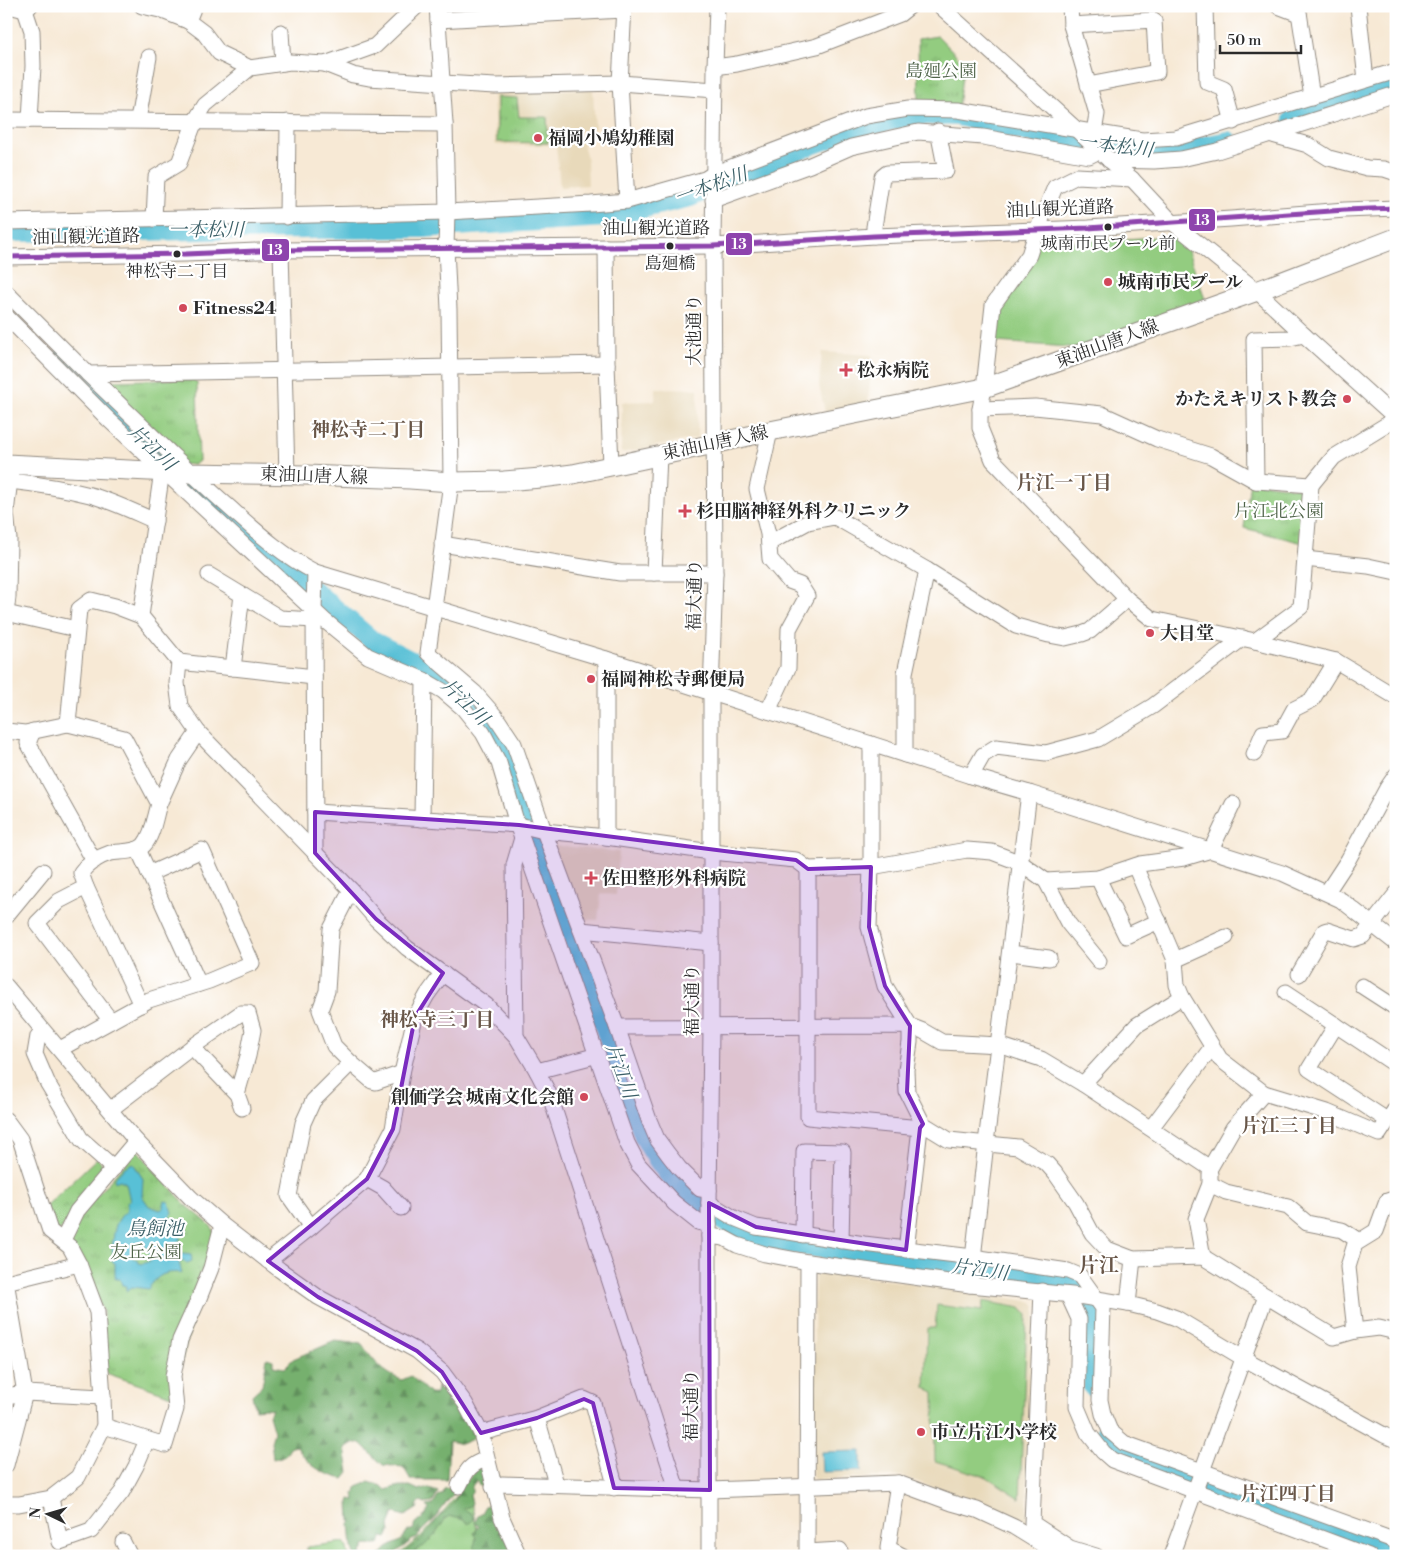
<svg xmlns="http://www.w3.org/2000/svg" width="1402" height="1562" font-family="'Libre Bodoni','Noto Serif JP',serif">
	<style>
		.built { fill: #e8d9ba }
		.grass { fill: #93cc80; stroke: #5f7c56 }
		.forest { fill: url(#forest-firs); stroke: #506e4c }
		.park { fill: url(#park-tufts); stroke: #5f7c56 }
		.water { fill: #59c0d6; stroke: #427680; fill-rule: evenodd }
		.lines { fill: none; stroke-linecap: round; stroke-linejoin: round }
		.river { stroke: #59c0d6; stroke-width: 20 }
		.minor-casing { stroke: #918a80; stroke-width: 17 }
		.major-casing { stroke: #918a80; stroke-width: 21 }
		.minor { stroke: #fff; stroke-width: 15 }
		.major { stroke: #fff; stroke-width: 19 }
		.bus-1-casing { stroke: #fff; stroke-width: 9 }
		.bus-1 { stroke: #8e44ad; stroke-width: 5 }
		.marked { fill: #7b2cbf; fill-opacity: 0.2; stroke: #7b2cbf; stroke-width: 4; stroke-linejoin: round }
		.poi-dot { fill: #d1495b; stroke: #fff; stroke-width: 2 }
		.bus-dot { fill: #2b2b2b; stroke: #fff; stroke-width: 2 }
		.labels { text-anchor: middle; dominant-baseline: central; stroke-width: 4.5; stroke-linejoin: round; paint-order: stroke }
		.bus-label { font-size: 17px; fill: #2b2b2b; stroke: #fff }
		.park-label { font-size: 18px; fill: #4f6349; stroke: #fff }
		.poi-label { font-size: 18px; font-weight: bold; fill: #2b2b2b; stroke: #fff; text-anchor: start }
		.street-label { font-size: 18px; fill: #2b2b2b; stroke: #fff }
		.water-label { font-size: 19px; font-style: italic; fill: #3b5f67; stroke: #fff }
		.neighbourhood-label { font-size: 19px; font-weight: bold; fill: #685648; stroke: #fff }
		.quarter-label { font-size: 20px; font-weight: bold; fill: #685648; stroke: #fff }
		.line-badge { stroke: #fff; stroke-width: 2 }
		.badge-label { font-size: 14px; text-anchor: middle; font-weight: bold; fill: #fff }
	</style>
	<defs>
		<pattern id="forest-firs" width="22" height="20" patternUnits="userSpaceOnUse" patternTransform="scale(1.25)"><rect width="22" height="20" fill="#76b06e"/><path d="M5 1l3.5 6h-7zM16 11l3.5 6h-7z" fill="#618f5b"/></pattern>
		<pattern id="park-tufts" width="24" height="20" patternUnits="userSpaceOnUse" patternTransform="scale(1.25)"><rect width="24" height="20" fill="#93cc80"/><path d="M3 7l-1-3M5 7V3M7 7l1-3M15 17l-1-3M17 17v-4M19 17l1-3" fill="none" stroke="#7faf6f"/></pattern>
	</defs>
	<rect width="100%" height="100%" fill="#fff"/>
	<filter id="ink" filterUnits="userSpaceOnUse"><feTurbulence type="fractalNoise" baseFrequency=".02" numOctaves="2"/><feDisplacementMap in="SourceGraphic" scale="10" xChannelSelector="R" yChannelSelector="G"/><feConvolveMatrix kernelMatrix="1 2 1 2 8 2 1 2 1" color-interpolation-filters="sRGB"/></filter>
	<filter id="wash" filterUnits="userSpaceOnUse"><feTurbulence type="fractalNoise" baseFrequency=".0096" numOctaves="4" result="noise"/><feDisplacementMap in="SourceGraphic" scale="20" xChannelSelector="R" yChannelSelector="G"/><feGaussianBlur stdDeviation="1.12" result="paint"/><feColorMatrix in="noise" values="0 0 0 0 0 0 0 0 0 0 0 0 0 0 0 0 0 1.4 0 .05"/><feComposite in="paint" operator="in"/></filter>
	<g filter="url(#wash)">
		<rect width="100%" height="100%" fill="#f7e9d5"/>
		<g class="built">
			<path d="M593 89 595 129 579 131 587 158 588 185 560 187 556 145 519 146 495 145 493 92Z"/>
			<path d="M822 352 872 355 868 405 825 412 819 385Z"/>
			<path d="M656 388 698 389 697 438 621 453 622 402 655 401Z"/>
			<path d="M553 845 619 852 616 895 601 894 598 920 577 919Z"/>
			<path d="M820 1272 935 1286 1033 1302 1036 1306 1030 1381 1027 1520 1025 1523 1000 1510 901 1476 816 1480 812 1477 815 1277Z"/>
		</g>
		<g class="grass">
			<path d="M1175 236 1186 245 1206 302 1082 348 996 342 997 310 1038 244Z"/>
			<path d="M983 1301 1021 1308 1027 1315 1020 1498 987 1477 935 1461 934 1392 925 1388 927 1328H935L937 1305 982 1311Z"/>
			<path d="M459 1493C476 1499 472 1518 478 1531 483 1539 488 1548 493 1556H397L424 1534Z"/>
			<path d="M344 1542 346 1545 349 1556H307V1547Z"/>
		</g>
		<g class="forest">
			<path d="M335 1341 362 1344C373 1361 383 1373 402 1380L411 1376 430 1394 436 1393 437 1387 448 1391 463 1410 475 1438 461 1444 449 1441 447 1480H410L408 1475 403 1467 383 1465 360 1443H353L345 1448 349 1472 343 1479C321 1473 308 1466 297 1446L291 1447 285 1456 273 1459 271 1442 274 1432 269 1415 272 1409 265 1408 255 1409 252 1395 262 1386 267 1358 273 1360V1366L284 1368 293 1359Z"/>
			<path d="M481 1465 516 1556H498L493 1551 496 1556 479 1555 476 1554 474 1548 476 1538 474 1533 479 1526 475 1523 478 1515 483 1512 484 1507 489 1504 484 1488 479 1486 477 1481C471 1485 472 1487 472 1493L470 1495 472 1503 469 1507 463 1508 467 1512 471 1513 474 1519 469 1524 464 1520 449 1516 447 1518H444V1521L435 1535 424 1546C413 1551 413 1556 400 1556 410 1547 423 1539 432 1528 434 1524 435 1520 438 1518 446 1511 459 1501 458 1490Z"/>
			<path d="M369 1482 382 1486 386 1490 395 1487 410 1486 419 1490 426 1488 438 1492 433 1502 425 1504 421 1502 417 1504 418 1508 405 1516 394 1513 389 1525 390 1532 387 1538 382 1537 381 1542 378 1545 368 1544 364 1546V1550L361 1551 362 1556H354V1550L352 1548 350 1524 352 1522 350 1521 349 1502 350 1499 355 1500 354 1493 356 1491 355 1489 357 1487Z"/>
			<path d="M449 1488 454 1490 455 1493C452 1497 447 1501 445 1505 441 1510 437 1516 433 1521 431 1523 428 1524 427 1526 424 1528 418 1535 417 1538L412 1540 392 1556H379L387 1548 402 1540 408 1531 414 1529V1525L426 1515 429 1509 427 1506 433 1505 438 1496 443 1494 444 1489Z"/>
		</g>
		<g class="park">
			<path d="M938 36 964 63 958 106 919 105 918 39Z"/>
			<path d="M497 97 517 98 519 117H547L548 143 497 142Z"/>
			<path d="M193 379 197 383 199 461 194 465 183 464 105 381Z"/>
			<path d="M1250 481 1308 490 1303 543 1244 528Z"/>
			<path d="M137 1150 185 1204 209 1224 213 1229 215 1237 172 1396 106 1373 103 1311 67 1239 79 1216Z"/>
			<path d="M97 1158 107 1170 58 1234 46 1206Z"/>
		</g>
		<g class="water">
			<path d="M133 1163 143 1179 142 1196 149 1206 160 1210 164 1208V1204L165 1201 169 1202 172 1213 170 1216 176 1225H184L187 1227 186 1231 181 1232 180 1240 177 1242 176 1247 172 1248 171 1252 173 1257 178 1258 182 1254 191 1255 192 1261 187 1263 183 1261 179 1262 182 1273C164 1271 158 1275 148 1289L132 1287 126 1291V1286L122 1285 120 1279H115V1263L112 1262 113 1257 111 1255 113 1254 112 1250C114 1235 113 1221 127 1211V1202L130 1201 126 1183 120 1180 115 1182 114 1179 125 1167ZM141 1242C147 1247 151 1253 150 1261L142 1264 139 1263 138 1260 133 1259V1257L135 1255 132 1253 131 1250 136 1244Z"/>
			<path d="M861 1451V1471L822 1472 821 1452Z"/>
		</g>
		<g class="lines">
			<g class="river">
				<path d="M1293 119 1396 85"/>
				<path d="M6 235 9 232 422 228 607 217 690 197 803 148 853 130 915 115 958 116 1057 139 1126 150 1173 152 1228 141"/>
				<path d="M63 358 135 435 194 488 374 642 431 671 457 689 495 733 507 756 644 1137C672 1190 710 1222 767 1240L902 1261 1075 1283 1091 1314 1094 1366 1093 1387"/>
				<path d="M1106 1433 1108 1438 1127 1453 1204 1487 1317 1522 1396 1551"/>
			</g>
		</g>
	</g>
	<g filter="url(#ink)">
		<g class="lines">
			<g class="minor-casing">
				<g id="minor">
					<path d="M9 6 25 10 30 6"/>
					<path d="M142 6 160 10 188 21"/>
					<path d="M194 6 188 21 204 33 219 53 250 68"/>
					<path d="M437 6 445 124 447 212 446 248 449 309 451 482 428 653 475 693 496 717 514 744 544 831 617 1027 649 1120 657 1139 668 1154 679 1168 700 1189 709 1190"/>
					<path d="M624 6 620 83 627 201"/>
					<path d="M940 6 1076 129 1099 151 1132 179 1173 223 1257 291 1304 335 1396 418"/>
					<path d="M1205 6 1207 82 1224 89 1233 122"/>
					<path d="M1278 6 1299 14"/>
					<path d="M1298 6 1312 97"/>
					<path d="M1358 6 1366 80"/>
					<path d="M25 10 32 31 33 66 30 120"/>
					<path d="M438 20 623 10"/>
					<path d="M1071 25 1154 20 1157 72 1088 85"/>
					<path d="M281 32 283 63"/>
					<path d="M325 64 353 75 369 78 443 83 495 86 620 83 715 90"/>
					<path d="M715 67 737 64 817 46 900 14 910 6"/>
					<path d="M6 120 445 124"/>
					<path d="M138 120 149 57"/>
					<path d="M1092 132 1142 140 1176 138 1396 71"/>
					<path d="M1269 134 1308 145 1329 158 1367 168 1384 169 1396 173"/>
					<path d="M1109 160 1154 161 1181 159 1217 151 1396 94"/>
					<path d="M1132 179 1077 176 1055 187 1037 230 1029 255 993 305 984 388 980 409V428L993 460 1127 599 1152 619 1255 641 1336 661 1396 697"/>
					<path d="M713 200 810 165 851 147 918 132 983 137 1089 156 1099 151"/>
					<path d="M287 217 288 122"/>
					<path d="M154 219 156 177 179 163 195 121 205 105 250 68 290 62 325 64 375 46 417 6"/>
					<path d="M6 222 447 212 591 204 627 201 705 179 713 174 866 116 908 109 958 110 1092 132 1095 126 1097 114 1071 25 1070 6"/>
					<path d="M874 236V227L882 177 887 173 946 171 938 131"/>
					<path d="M606 247 607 364 611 466"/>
					<path d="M281 250 287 475"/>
					<path d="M6 257 186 254 281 250 713 246 874 236 1088 228 1231 219 1345 210 1396 208"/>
					<path d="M6 292 88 374 607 364"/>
					<path d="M6 316 108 419 324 620 368 656 424 680 443 691 463 708 483 733 499 763 517 824 627 1143 638 1164 674 1203 698 1222 709 1225"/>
					<path d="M88 374C135 419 181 465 230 508 256 531 283 556 315 572L606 659 971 776 1029 793 986 1143 970 1285"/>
					<path d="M980 409 1035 407 1102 414 1157 439 1211 456 1256 481 1311 485 1334 457 1396 419"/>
					<path d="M162 471 141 616 179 662 177 683 180 706 198 732 351 890 331 929 327 991 320 1010 334 1046 351 1063 313 1101 303 1123 289 1196 311 1227"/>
					<path d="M10 481C37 484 63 488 90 495 112 501 134 512 155 521"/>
					<path d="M1256 481 1254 339 1290 338 1304 335"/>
					<path d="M769 543 808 522 835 517 927 570 1016 626 1049 635 1065 638 1082 634 1090 631 1127 599"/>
					<path d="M442 544 620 573H715"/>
					<path d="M1305 559 1368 566 1396 572"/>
					<path d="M654 573 659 455"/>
					<path d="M209 575 280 618 314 620"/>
					<path d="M6 613 76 629"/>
					<path d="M6 614 8 597 9 539 6 513 11 471"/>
					<path d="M1255 641 1301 607 1311 485"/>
					<path d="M606 659V837"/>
					<path d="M179 662 314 677"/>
					<path d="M233 668 242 595"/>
					<path d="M768 711 788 668 789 629 807 596 800 585 789 581 770 559 768 534 757 489 770 431"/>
					<path d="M68 724 79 609 91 600 115 606 141 616"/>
					<path d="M6 731 25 733 68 724 124 738 159 804C155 817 153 835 144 845 137 853 119 851 110 853 98 857 88 863 81 873L86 887 59 901 37 923 111 1021"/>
					<path d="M33 731 28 743 94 861"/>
					<path d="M871 744V867L869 927 885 986 910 1026V1042L906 1070 907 1092 923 1124 949 1140 1018 1147 1047 1164 1055 1173 1076 1203 1092 1233 1107 1249 1133 1259 1203 1257 1266 1296 1171 1556"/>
					<path d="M1254 754 1263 733 1282 731 1294 709 1312 700 1336 661"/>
					<path d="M905 755V673L927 570"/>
					<path d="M971 776 983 755 996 747 1046 753 1098 739 1153 706 1243 638"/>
					<path d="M1029 793 1282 873 1341 900 1396 943"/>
					<path d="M159 804 179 760 198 732"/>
					<path d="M315 812 519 825 544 831 606 837 711 852 796 860 808 869 871 867 967 850 992 852 1021 863 1046 881 1098 878 1140 864 1184 858 1211 850 1233 804"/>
					<path d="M422 819 424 680"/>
					<path d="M522 838 514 865 516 1036 537 1071 598 1055"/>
					<path d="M138 849 199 984"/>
					<path d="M315 853 314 611 315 572"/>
					<path d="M1135 866 1175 960 1177 985 1182 997 1220 1059 1264 1093 1327 1112 1379 1134 1396 1108"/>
					<path d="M808 869V1117L920 1128 923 1124"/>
					<path d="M1098 878 1126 936 1159 921"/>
					<path d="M1046 881 1068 923 1099 961"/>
					<path d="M86 887 141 1005"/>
					<path d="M351 890 376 919 407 948 486 1005 516 1036"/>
					<path d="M1327 892 1348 860 1387 788 1396 775"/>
					<path d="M6 916 43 871"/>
					<path d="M581 930 711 943"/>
					<path d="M1010 953 1049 958"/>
					<path d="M1175 960 1226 937"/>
					<path d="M1299 974 1324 931 1327 930 1354 939 1363 936 1396 894"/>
					<path d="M6 986 136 1141 191 1198 222 1225 280 1270 318 1297 417 1351 442 1372 465 1403 481 1433 502 1518 519 1556"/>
					<path d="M1362 986 1396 1008"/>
					<path d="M1286 992 1396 1065"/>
					<path d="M1336 1025 1309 1069 1387 1120"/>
					<path d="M617 1027 910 1026 923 1031 942 1042 999 1045 1041 1059 1083 1084 1137 1025 1182 997"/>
					<path d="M43 1031 38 1036 35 1054 48 1084 81 1139 114 1168"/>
					<path d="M192 1047 237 1094 242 1108"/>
					<path d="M60 1049 149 1000 209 981 252 963 202 850 149 874"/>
					<path d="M351 1063 372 1081 376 1082 402 1073"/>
					<path d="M537 1071 550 1096 675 1483V1490"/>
					<path d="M1083 1084 1210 1168 1233 1128 1264 1093"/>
					<path d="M111 1109 192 1047 241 1013H248L253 1030 248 1056 237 1094"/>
					<path d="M6 1120 20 1139 50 1231 70 1247 79 1264 6 1282"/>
					<path d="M1151 1128 1212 1047"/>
					<path d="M367 1179 383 1188 401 1208"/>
					<path d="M1210 1184 1226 1192 1288 1207 1307 1223 1342 1230 1359 1241"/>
					<path d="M709 1203 734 1218 756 1227 864 1244 973 1257 1068 1271 1080 1276 1103 1308 1100 1400 1103 1414 1110 1431 1124 1443 1396 1541"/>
					<path d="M803 1235 804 1151 843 1152 841 1241"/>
					<path d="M709 1236 724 1238 737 1245 765 1254 808 1262 970 1285 1072 1295 1128 1304 1157 1311 1176 1318 1243 1358 1384 1435 1396 1440"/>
					<path d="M63 1240 77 1211 136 1141"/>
					<path d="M906 1250 920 1128"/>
					<path d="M1203 1257 1196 1219 1210 1184V1174"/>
					<path d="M268 1261 311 1227 367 1179 393 1129 402 1073 415 1017 427 995 443 973"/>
					<path d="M808 1262 807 1552 840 1550"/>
					<path d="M6 1281 25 1393 6 1465"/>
					<path d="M1042 1291 1032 1523 1070 1548 1096 1556"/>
					<path d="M1068 1295 1079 1319 1077 1407 1088 1433 1103 1452 1112 1460 1369 1556"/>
					<path d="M1266 1296 1334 1337 1355 1331 1379 1328 1396 1332"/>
					<path d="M1128 1304 1133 1259"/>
					<path d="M1355 1331 1348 1267 1355 1244 1376 1231 1387 1201 1396 1198"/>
					<path d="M6 1396 25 1393 103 1397"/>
					<path d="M537 1418 555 1480 554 1486"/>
					<path d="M104 1426 165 1445 176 1409 173 1376 180 1340 199 1298 211 1268 222 1225"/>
					<path d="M481 1433 537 1418 584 1399 593 1403 614 1481V1488"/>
					<path d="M898 1483 888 1548 903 1556"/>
					<path d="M459 1486C467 1470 469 1465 486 1459"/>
					<path d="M493 1487 502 1484 710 1490 898 1483 952 1503 977 1510 1014 1527 1061 1556"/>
					<path d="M51 1498 60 1542 91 1531 122 1492 136 1466 147 1440"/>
					<path d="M6 1504H19L51 1498 78 1477 104 1426 103 1397 97 1312 79 1264"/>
					<path d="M123 1542 130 1556"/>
					<path d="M709 1556V1203L711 1027V694L715 573 713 246 715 67 717 6"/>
				</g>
			</g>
			<g class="major-casing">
				<path id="major" d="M6 464 190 473 306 475 410 479 451 482 504 481 541 478 573 474 714 444 770 431 984 388 1257 291 1396 238"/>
			</g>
			<use href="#minor" class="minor"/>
			<use href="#major" class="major"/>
			<g class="bus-1-casing">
				<path id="bus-1" d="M6 257 186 254 281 250 713 246 874 236 1088 228 1345 210 1396 208"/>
			</g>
			<use href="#bus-1" class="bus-1"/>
		</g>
	</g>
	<path class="marked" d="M315 812 519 825 796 860 808 869 871 867 869 927 885 986 910 1026 907 1092 923 1124 920 1128 906 1250 756 1227 709 1203 710 1490 614 1488 593 1403 584 1399 537 1418 481 1433 442 1372 417 1351 318 1297 268 1261 367 1179 393 1129 415 1017 443 973 376 919 315 853Z"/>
	<g class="poi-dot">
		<circle cx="538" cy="138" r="5"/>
		<circle cx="1108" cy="282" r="5"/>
		<circle cx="183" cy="308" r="5"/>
		<path d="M843.5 362.5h5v5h5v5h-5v5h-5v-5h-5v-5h5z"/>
		<circle cx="1347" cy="399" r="5"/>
		<path d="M682.5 503.5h5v5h5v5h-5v5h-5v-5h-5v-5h5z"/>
		<circle cx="1150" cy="633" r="5"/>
		<circle cx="591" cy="679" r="5"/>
		<path d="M588.5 870.5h5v5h5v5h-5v5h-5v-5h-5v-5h5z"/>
		<circle cx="584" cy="1097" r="5"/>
		<circle cx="921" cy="1432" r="5"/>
	</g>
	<g class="bus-dot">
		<circle cx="1108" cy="227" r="4.5"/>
		<circle cx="670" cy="246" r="4.5"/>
		<circle cx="177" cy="254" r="4.5"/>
	</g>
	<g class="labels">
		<g class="bus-label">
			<text x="1108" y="244">城南市民プール前</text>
			<text x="670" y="264">島廻橋</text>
			<text x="177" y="272">神松寺二丁目</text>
		</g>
		<g class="park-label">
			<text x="941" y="71">島廻公園</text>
			<text x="1279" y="511">片江北公園</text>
			<text x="146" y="1252">友丘公園</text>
		</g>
		<g class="poi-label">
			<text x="548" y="138">福岡小鳩幼稚園</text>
			<text x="1118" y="282">城南市民プール</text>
			<text x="193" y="308">Fitness24</text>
			<text x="857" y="370">松永病院</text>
			<text x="1337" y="399" text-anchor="end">かたえキリスト教会</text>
			<text x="696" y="511">杉田脳神経外科クリニック</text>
			<text x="1160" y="633">大日堂</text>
			<text x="601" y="679">福岡神松寺郵便局</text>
			<text x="602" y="878">佐田整形外科病院</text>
			<text x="574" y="1097" text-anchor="end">創価学会 城南文化会館</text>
			<text x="931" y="1432">市立片江小学校</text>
		</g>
		<g class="street-label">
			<text transform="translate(1060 209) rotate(-2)">油山観光道路</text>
			<text x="656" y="228">油山観光道路</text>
			<text transform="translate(86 237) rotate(-1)">油山観光道路</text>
			<text transform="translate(694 330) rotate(-90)">大池通り</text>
			<text transform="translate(1107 344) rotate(-20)">東油山唐人線</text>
			<text transform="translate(715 443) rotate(-12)">東油山唐人線</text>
			<text transform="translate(314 476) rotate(2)">東油山唐人線</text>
			<text transform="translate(695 595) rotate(-89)">福大通り</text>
			<text transform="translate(692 1000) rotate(-90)">福大通り</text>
			<text transform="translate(691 1405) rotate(-90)">福大通り</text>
		</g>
		<g class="water-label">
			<text transform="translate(1115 146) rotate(7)">一本松川</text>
			<text transform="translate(711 186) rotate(-20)">一本松川</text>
			<text x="206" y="230">一本松川</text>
			<text transform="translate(152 448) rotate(43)">片江川</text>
			<text transform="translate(465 702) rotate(44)">片江川</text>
			<text transform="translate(621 1071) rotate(70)">片江川</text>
			<text x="155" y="1229">鳥飼池</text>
			<text transform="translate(980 1270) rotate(8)">片江川</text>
		</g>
		<g class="neighbourhood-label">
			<text x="368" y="430">神松寺二丁目</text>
			<text x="1064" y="483">片江一丁目</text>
			<text x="437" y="1020">神松寺三丁目</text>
			<text x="1289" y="1126">片江三丁目</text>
			<text x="1288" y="1494">片江四丁目</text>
		</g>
		<g class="quarter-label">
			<text x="1099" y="1266">片江</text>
		</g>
	</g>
	<g class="line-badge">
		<rect x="1188" y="208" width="28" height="24" rx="5" fill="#8e44ad"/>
		<rect x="725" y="232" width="28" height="24" rx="5" fill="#8e44ad"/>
		<rect x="261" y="238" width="29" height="24" rx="5" fill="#8e44ad"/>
	</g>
	<g class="badge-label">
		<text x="1202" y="225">13</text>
		<text x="739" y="249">13</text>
		<text x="275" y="255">13</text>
	</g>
	<rect width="1402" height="1562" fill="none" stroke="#fff" stroke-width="25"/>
	<g transform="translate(48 1514) rotate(275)" stroke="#ffffff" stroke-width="4" paint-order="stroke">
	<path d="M0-4L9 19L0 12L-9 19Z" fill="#2b2b2b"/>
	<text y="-8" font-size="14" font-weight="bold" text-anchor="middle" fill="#2b2b2b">N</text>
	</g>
	<path d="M1220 45v8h81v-8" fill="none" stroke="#2b2b2b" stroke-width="2.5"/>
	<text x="1227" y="45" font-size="15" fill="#2b2b2b" stroke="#ffffff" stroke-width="4" paint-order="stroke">50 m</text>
</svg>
